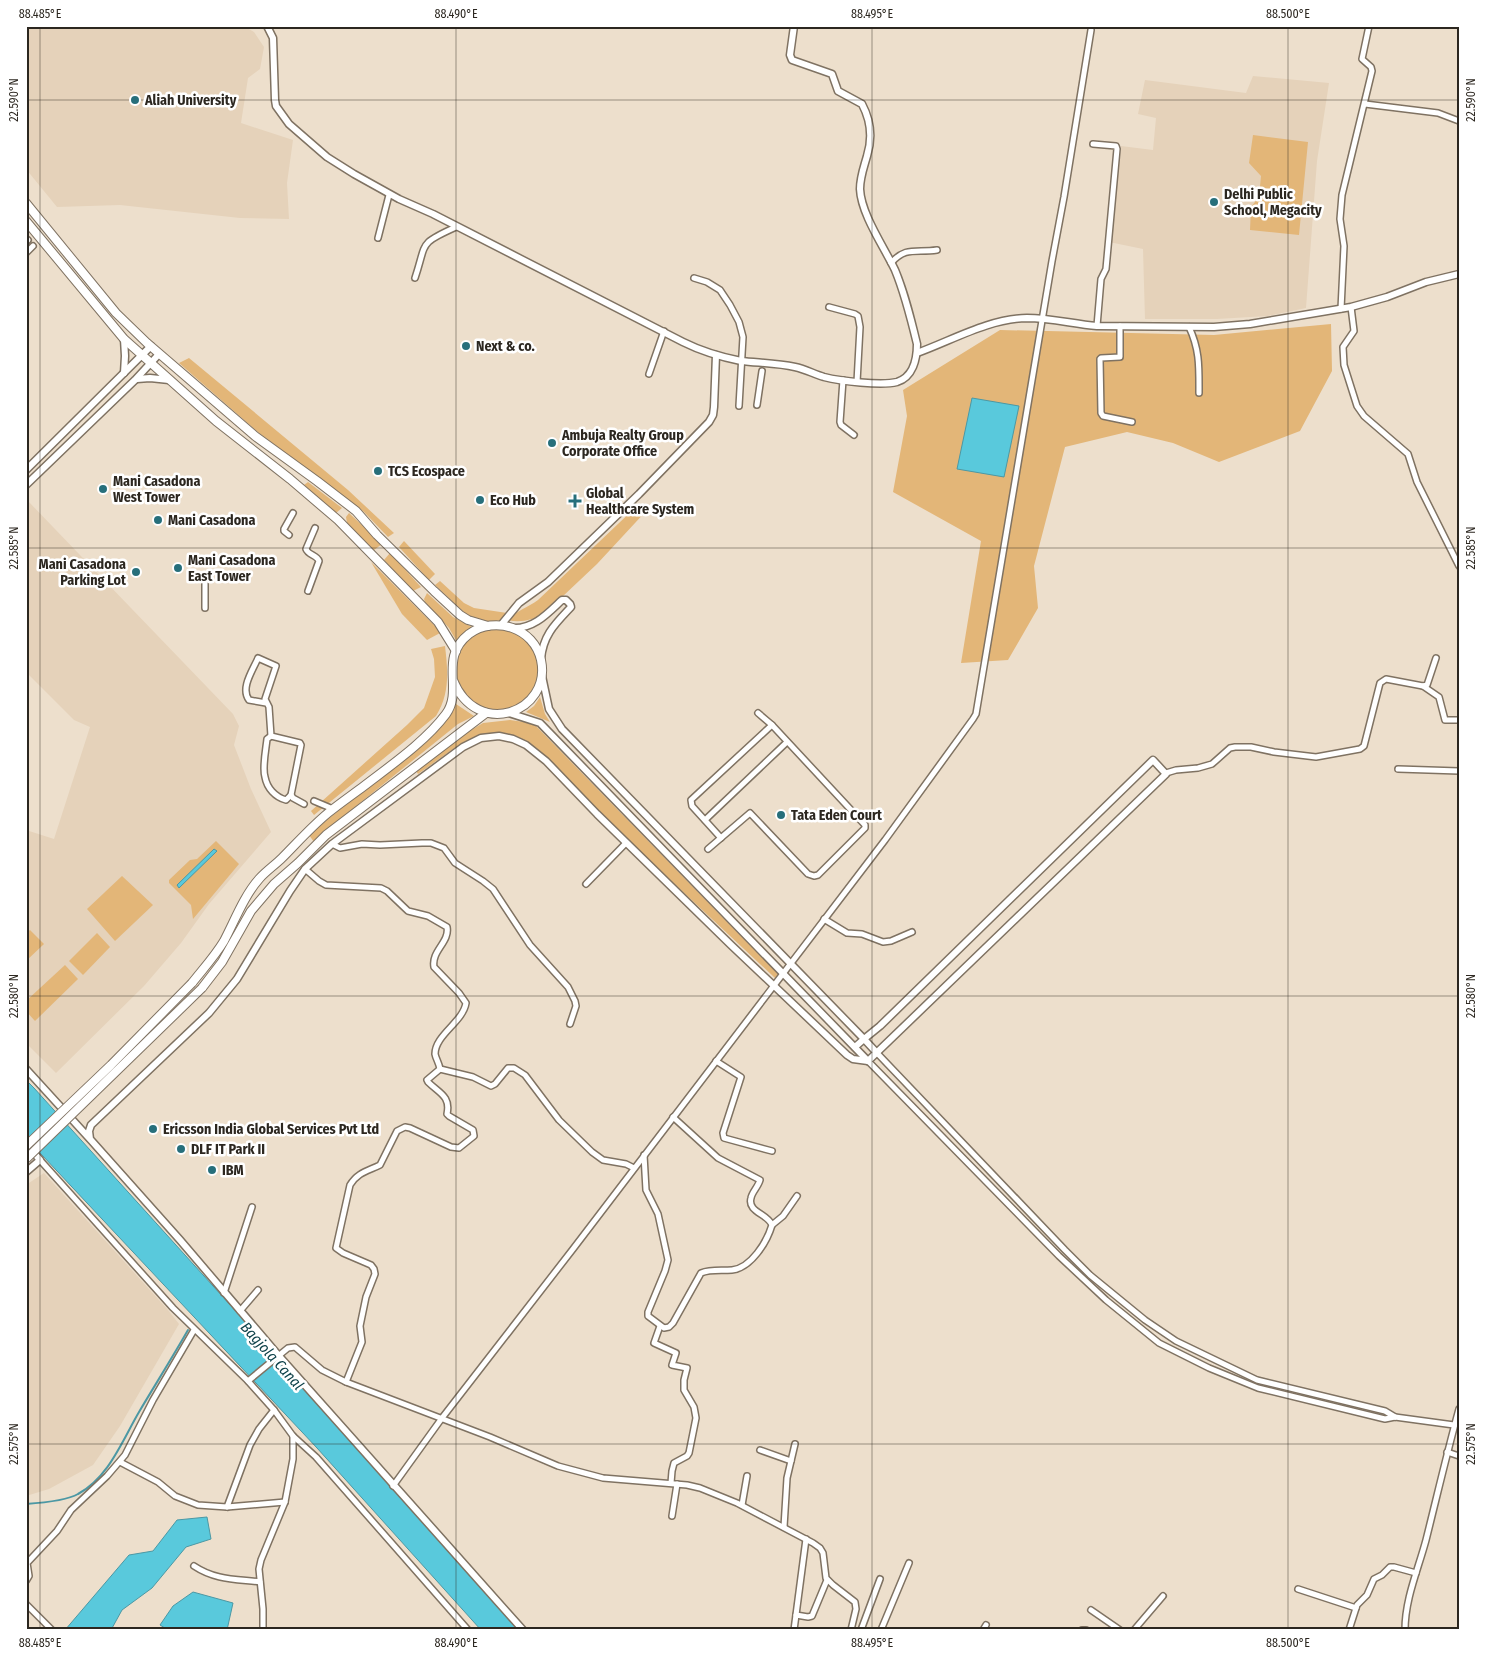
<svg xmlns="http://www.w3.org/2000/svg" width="1485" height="1656" font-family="'Fira Sans Condensed',sans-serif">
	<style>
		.built { fill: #e5d2ba }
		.green { fill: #e3b678 }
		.water { fill: #59c9dc; stroke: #4c98a4 }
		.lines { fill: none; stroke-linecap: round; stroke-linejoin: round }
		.stream { stroke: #4c98a4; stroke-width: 2 }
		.minor-casing { stroke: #7f7262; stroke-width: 8 }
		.tertiary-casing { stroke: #7f7262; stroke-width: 9 }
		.primary-casing { stroke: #7f7262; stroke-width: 10 }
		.minor { stroke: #fff; stroke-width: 5 }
		.tertiary { stroke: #fff; stroke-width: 6 }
		.primary { stroke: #fff; stroke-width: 8 }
		.primary-bridge-casing { stroke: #7f7262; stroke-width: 10; stroke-linecap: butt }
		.primary-bridge { stroke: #fff; stroke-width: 8 }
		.ticks { fill: none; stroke: #2c2720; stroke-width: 1; stroke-opacity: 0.45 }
		.poi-dot { fill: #276f7b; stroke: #fff; stroke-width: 2 }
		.labels { text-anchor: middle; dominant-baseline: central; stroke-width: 5; stroke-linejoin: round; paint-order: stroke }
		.poi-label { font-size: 14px; font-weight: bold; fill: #2c2720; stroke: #fff; text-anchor: start }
		.water-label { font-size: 15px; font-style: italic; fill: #0e424a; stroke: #fff }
		.neatline { fill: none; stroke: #2c2720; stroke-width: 2 }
		.ticks-label { font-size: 12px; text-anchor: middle; fill: #2c2720 }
	</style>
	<rect width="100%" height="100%" fill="#eddfcc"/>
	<g class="built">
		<path d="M26 26H244L254 32 264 47 260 69 248 78 241 123 293 140 287 183 289 219 240 218 120 205 57 207 26 169Z"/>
		<path d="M1253 76 1329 83 1317 161 1306 308 1268 316 1217 319H1145L1143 249 1109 242 1121 146 1153 150 1156 118 1138 114 1145 80 1246 93Z"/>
		<path d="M28 501 233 714 239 726 234 745 251 789 271 832 209 904 181 943 144 986 56 1073 26 1043V830L54 839 90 727 74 720 26 672V503Z"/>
		<path d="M44 1173 168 1310 179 1324 120 1426 93 1465 49 1489 26 1496V1185Z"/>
	</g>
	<g class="green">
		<path d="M1253 135 1308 142 1299 235 1250 230 1251 207 1259 197 1261 176 1249 163Z"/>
		<path d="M1331 324 1332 371 1300 431 1219 462 1173 443 1127 432 1065 447 1034 566 1038 608 1008 660 961 663 981 541 893 492 907 416 903 390 1000 330 1214 335Z"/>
		<path d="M189 358 348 490 394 533 388 537 364 512 259 433 179 363Z"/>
		<path d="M308 482 342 508 336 513 304 485Z"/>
		<path d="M639 504 645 505 648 509 597 564 544 614C532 620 521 623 507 620 516 611 527 608 538 600Z"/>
		<path d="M349 513 382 544 374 550 347 523 346 517Z"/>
		<path d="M404 541 435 574 429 580 399 547Z"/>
		<path d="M390 553 421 587 413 591 384 560Z"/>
		<path d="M371 562 439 630 440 633 427 640 402 614Z"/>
		<path d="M440 581 464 603 474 608 507 613 501 620 496 621H486L467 615 435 585Z"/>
		<path d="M427 593 453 617 472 627 465 632 457 642 449 628 425 602 424 599Z"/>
		<circle cx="497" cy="669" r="41"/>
		<path d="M445 646C448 671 450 694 436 716L314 815 311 811 407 725 424 708 435 677 434 659 431 649Z"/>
		<path d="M540 697 545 714 550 722 526 712 534 706Z"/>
		<path d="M456 704 474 716 458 724 360 803 314 842 309 835C331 816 354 798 377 780 401 761 446 732 456 704Z"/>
		<path d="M510 720 524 722 536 726 779 975 775 978 619 832 538 750C488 714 459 746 418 774L416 771 468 732 483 723Z"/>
		<path d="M216 841 239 864 193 919 191 905 169 883V880L190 860 197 859Z"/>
		<path d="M122 876 153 905 115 941 87 909Z"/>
		<path d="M30 930 44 944 26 961V933Z"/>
		<path d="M97 933 110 947 83 975 69 961Z"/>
		<path d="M65 965 78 979 35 1021 26 1011V1001Z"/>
	</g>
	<g class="water">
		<path d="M972 398 1019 406 1004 477 957 469Z"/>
		<path d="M214 849 217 851 179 888 177 885Z"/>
		<path d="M26 1080 34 1088 524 1630H481L317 1448 26 1138Z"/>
		<path d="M207 1517 211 1539 186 1547 152 1588 122 1610 111 1630H65L129 1555 153 1551 177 1520Z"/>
		<path d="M193 1592 233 1603 227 1630H168L160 1625 173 1606Z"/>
	</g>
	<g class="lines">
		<path class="stream" d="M26 1504C40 1503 66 1501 78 1494 109 1477 122 1441 139 1412 155 1385 172 1358 188 1330"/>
		<g class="minor-casing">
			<g id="minor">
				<path d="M1365 104 1438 113 1459 121"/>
				<path d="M1093 144 1116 146 1117 149 1106 269 1101 279 1097 326"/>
				<path d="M378 238 389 195"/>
				<path d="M26 242 28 240"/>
				<path d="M26 253 33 246"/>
				<path d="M891 263C906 246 916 253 937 250"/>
				<path d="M415 278C427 242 418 244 456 227"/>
				<path d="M694 278 707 282 720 290 730 305 739 322 743 337 739 406"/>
				<path d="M829 307 855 314 858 316 860 327 857 382"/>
				<path d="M1351 307 1354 331 1343 347 1344 365 1357 406 1364 416 1408 454 1417 482 1459 566"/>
				<path d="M1341 309 1344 246 1340 219 1342 195 1372 71 1371 67 1362 59 1369 26"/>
				<path d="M1120 326V357L1101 358 1100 359 1101 413 1103 416 1132 422"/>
				<path d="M1189 327C1200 350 1199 368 1199 393"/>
				<path d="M649 374 664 331"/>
				<path d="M843 380 840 422 841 425 854 435"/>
				<path d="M757 405 762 371"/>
				<path d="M289 535 284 531V529L293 513"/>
				<path d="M308 591 319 561C317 555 308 555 306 549L315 528"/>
				<path d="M205 608V583"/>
				<path d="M1423 686 1427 685 1436 658"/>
				<path d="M266 703 249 700C240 688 253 670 258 658L276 666 265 699 269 707 271 736 300 743 301 745 291 795 293 798 304 804"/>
				<path d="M271 736 267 739C266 749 262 768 265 777 267 788 275 797 286 800L291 795"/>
				<path d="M1398 769 1459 771"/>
				<path d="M1166 773 1176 770 1198 768 1212 764 1230 748 1235 747H1251L1274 752 1316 757 1360 749 1364 746 1380 683 1386 679 1423 686 1439 697 1445 720H1459"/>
				<path d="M314 801 333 809"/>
				<path d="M705 820 787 742"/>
				<path d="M721 838 692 806 691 800 772 725"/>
				<path d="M332 844 340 848 362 844 380 845 422 843H431L444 848 455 863 483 881 493 889 530 945 568 987 575 1001 576 1006 570 1024"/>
				<path d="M708 849 750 813 808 874 814 876 818 875 865 828V825L772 725 758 713"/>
				<path d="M305 869 319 881 326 885 381 888 387 891 408 911 428 916 447 927C450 942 431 951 434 967L459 993 466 1003C463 1022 435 1035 435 1054 436 1059 439 1063 440 1069L427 1080 428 1082C439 1093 451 1096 447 1114L449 1116 473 1130 474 1136 459 1148 451 1147 410 1128 405 1127 397 1131 380 1165C368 1171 358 1172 350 1185L336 1248 343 1253 371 1265 374 1269 375 1274 366 1297 360 1326 362 1342 346 1382"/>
				<path d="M586 884 626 843"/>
				<path d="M824 919 847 933 862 934 883 942 891 941 912 932"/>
				<path d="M877 1053 1065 1250 1090 1275 1145 1320 1176 1341 1257 1380 1385 1411 1395 1417"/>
				<path d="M716 1061 741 1077 723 1133 724 1138 772 1151"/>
				<path d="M868 1061 1059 1256 1106 1300 1159 1343 1209 1368 1258 1388 1385 1419 1395 1417 1454 1425"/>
				<path d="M440 1069 473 1077 491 1086 495 1084 508 1068H514L525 1075 559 1120 592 1152 603 1160 626 1164 634 1168"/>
				<path d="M644 1155 646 1190 658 1214 668 1260 665 1271 648 1312V1316L664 1328 669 1327 673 1323 701 1273C711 1269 721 1271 732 1270 751 1268 767 1242 772 1225 768 1214 747 1212 751 1198 752 1192 758 1187 760 1180L718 1158 673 1117"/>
				<path d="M40 1160 173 1308 248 1381 274 1410 293 1436 316 1457 468 1630"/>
				<path d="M772 1225 783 1216 797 1196"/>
				<path d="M224 1293 252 1207"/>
				<path d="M240 1311 258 1290"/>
				<path d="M660 1326 654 1343 676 1353 672 1365 687 1368 684 1380V1390L694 1407 696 1418 689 1453 687 1456 674 1463 672 1471 671 1483"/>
				<path d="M248 1381 288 1348 295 1347 322 1370 346 1382 490 1437 558 1466 603 1478 687 1485 700 1488 737 1503 813 1543 820 1548 823 1553 826 1578 833 1585 855 1602 856 1609 851 1630"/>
				<path d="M760 1450 791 1461"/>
				<path d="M1447 1452 1459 1456"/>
				<path d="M120 1462 158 1482 175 1496 198 1505 227 1507 285 1502"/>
				<path d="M393 1486 442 1418 573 1249 885 840 973 719 976 714 981 684 1052 261 1064 197 1091 30"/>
				<path d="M742 1505 747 1476"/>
				<path d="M227 1507 250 1445 259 1429 274 1410"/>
				<path d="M672 1516 677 1484"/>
				<path d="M784 1527 787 1478 795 1444"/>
				<path d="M194 1566C215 1580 235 1579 260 1582"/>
				<path d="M26 1581 29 1576 27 1563 57 1531 71 1510 107 1476 125 1455 153 1400 194 1330"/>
				<path d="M1298 1589 1356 1608"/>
				<path d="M26 1604 52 1630"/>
				<path d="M1091 1610 1120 1630"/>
				<path d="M796 1615 808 1617 812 1616 827 1580"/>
				<path d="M263 1630V1609L259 1569 261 1560 285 1502 293 1459V1436"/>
				<path d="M794 1630 806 1539"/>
				<path d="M861 1630 880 1579"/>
				<path d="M881 1630 909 1563"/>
				<path d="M983 1630 986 1625"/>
				<path d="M1082 1630H1086"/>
				<path d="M1134 1630 1163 1596"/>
				<path d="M1349 1630 1357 1605 1367 1595 1374 1579 1382 1575 1390 1567H1394L1416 1573"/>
				<path d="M1405 1630C1405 1599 1418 1570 1426 1540 1437 1496 1447 1453 1459 1409"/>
			</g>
		</g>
		<g class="tertiary-casing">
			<g id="tertiary">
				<path d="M267 26 273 38 275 100 276 106 289 124 327 157 354 174 399 199 433 214 683 342C701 351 721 357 741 361 759 363 777 363 795 367 805 369 814 374 824 377 840 381 881 386 897 382 913 377 917 359 917 344 911 319 905 294 895 270 884 247 861 214 860 189 860 177 864 167 867 156 873 137 871 121 862 104L838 91 832 74 792 60 790 55 794 26"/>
				<path d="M124 339 125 356 124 373"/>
				<path d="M917 353C953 340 988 319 1027 318 1051 318 1073 324 1097 326L1214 327 1250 324 1351 307 1387 297 1426 282 1459 274"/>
				<path d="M137 379 150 378 169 380"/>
				<path d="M26 470 151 346"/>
				<path d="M26 485 135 380 159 354"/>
				<path d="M501 625 519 603 548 582 639 494 709 422 713 415 714 407 716 355"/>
				<path d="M513 628C534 629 548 613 562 600H566L570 604 571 607C555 624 543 635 541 659"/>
				<path d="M509 713 540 723 868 1061 1166 774 1153 760 880 1026 864 1039 562 729 549 709 542 676"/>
				<path d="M855 1047 864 1039 877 1053"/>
				<path d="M26 1069 89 1138"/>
				<path d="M26 1144 40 1160 26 1172"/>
				<path d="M523 1630 279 1356 180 1240 90 1139 89 1131 91 1125 209 1013 237 979 290 891 305 869 332 844 463 747 481 738 499 736 513 739 526 745 546 761 597 814 731 945 847 1055 853 1059 868 1061"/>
			</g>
		</g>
		<g class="primary-casing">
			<g id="primary">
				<path d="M26 203 116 313 147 343 255 436 317 481 356 511 377 535 434 591 460 615 468 620 488 626"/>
				<path d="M26 221 124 339 216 421 290 479 338 520 438 622 456 651"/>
				<path d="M192 983C203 969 215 956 224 941 235 920 244 896 259 879 266 871 275 865 282 858 297 843 311 827 328 813 339 804 352 795 364 786 390 766 426 741 446 714 464 689 438 658 469 634 495 615 534 628 541 660 552 712 477 740 453 680"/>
				<path d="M202 988 222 962 251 911 274 884 298 863 326 835 486 713"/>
			</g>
		</g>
		<use href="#minor" class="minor"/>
		<use href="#tertiary" class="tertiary"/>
		<use href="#primary" class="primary"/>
		<g class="primary-bridge-casing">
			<g id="primary-bridge">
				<path d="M26 1146 111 1065 192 983"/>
				<path d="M26 1159 202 988"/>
			</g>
		</g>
		<use href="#primary-bridge" class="primary-bridge"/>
	</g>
	<path class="ticks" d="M40 26V1630M456 26V1630M872 26V1630M1288 26V1630M26 100H1459M26 548H1459M26 996H1459M26 1444H1459"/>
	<g class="poi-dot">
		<circle cx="135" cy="100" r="5"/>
		<circle cx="1214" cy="202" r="5"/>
		<circle cx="466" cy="346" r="5"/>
		<circle cx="552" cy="443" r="5"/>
		<circle cx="378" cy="471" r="5"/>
		<circle cx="103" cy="489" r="5"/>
		<circle cx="480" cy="500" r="5"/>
		<path d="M572.5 493.5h5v5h5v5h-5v5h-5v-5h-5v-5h5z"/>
		<circle cx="158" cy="520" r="5"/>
		<circle cx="178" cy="568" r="5"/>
		<circle cx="136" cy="572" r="5"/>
		<circle cx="781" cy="815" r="5"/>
		<circle cx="153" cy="1129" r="5"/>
		<circle cx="181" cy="1149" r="5"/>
		<circle cx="212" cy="1170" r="5"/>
	</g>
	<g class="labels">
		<g class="poi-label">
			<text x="145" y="100">Aliah University</text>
			<text x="1224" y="194">Delhi Public<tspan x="1224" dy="16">School, Megacity</tspan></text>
			<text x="476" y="346">Next &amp; co.</text>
			<text x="562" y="435">Ambuja Realty Group<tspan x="562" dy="16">Corporate Office</tspan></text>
			<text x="388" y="471">TCS Ecospace</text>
			<text x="113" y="481">Mani Casadona<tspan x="113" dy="16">West Tower</tspan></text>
			<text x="586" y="493">Global<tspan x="586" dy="16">Healthcare System</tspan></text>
			<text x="490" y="500">Eco Hub</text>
			<text x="168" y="520">Mani Casadona</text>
			<text x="188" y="560">Mani Casadona<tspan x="188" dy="16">East Tower</tspan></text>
			<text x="126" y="564" text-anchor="end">Mani Casadona<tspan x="126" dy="16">Parking Lot</tspan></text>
			<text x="791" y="815">Tata Eden Court</text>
			<text x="163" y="1129">Ericsson India Global Services Pvt Ltd</text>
			<text x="191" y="1149">DLF IT Park II</text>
			<text x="222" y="1170">IBM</text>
		</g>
		<g class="water-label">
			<text transform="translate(272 1356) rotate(48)">Bagjola Canal</text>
		</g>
	</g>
	<rect width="1485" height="1656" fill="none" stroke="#ffffff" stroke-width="55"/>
	<rect x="28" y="28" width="1430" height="1600" class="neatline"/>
	<g class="ticks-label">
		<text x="40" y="18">88.485°E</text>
		<text x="456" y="18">88.490°E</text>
		<text x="872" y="18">88.495°E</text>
		<text x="1288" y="18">88.500°E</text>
		<text transform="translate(14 100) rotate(-90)" y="4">22.590°N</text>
		<text transform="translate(1471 100) rotate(-90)" y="4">22.590°N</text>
		<text transform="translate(14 548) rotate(-90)" y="4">22.585°N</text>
		<text transform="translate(1471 548) rotate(-90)" y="4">22.585°N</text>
		<text transform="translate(14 996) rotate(-90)" y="4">22.580°N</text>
		<text transform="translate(1471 996) rotate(-90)" y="4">22.580°N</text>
		<text transform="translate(14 1444) rotate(-90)" y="4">22.575°N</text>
		<text transform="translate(1471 1444) rotate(-90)" y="4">22.575°N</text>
		<text x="40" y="1647">88.485°E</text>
		<text x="456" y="1647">88.490°E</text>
		<text x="872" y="1647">88.495°E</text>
		<text x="1288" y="1647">88.500°E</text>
	</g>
</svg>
